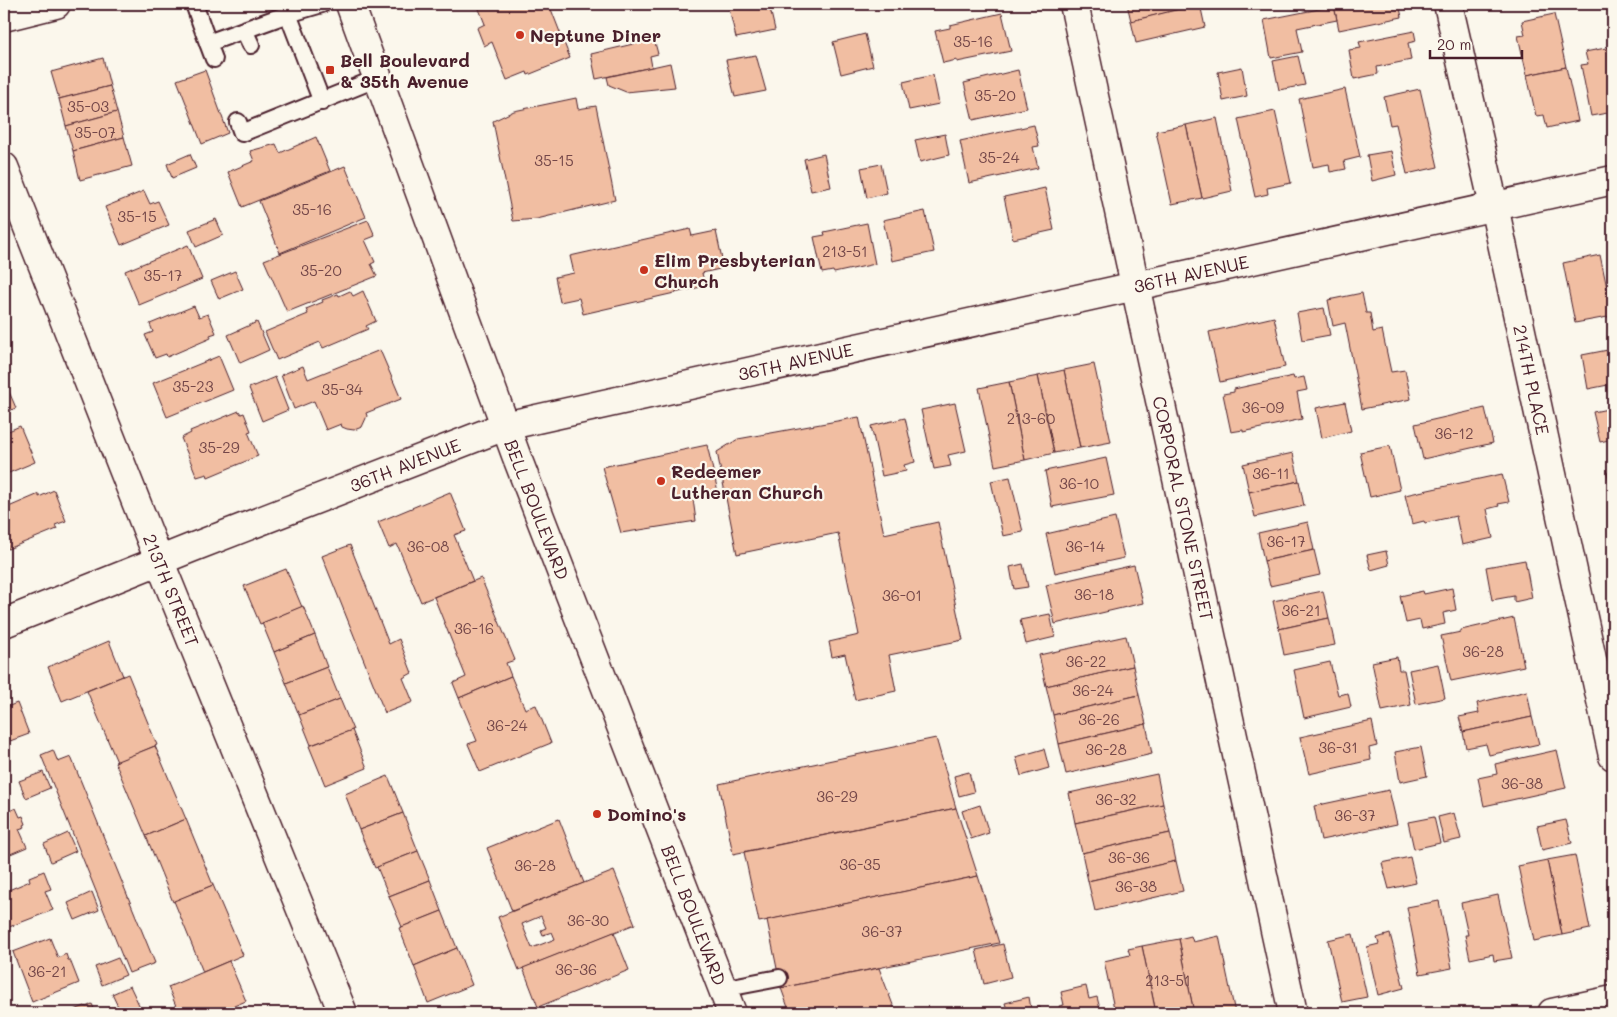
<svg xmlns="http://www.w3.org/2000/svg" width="1617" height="1017" font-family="Mali,sans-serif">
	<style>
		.building { fill: #f1bea2; stroke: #4a1f2b; fill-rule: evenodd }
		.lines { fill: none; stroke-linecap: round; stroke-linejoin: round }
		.lane-casing { stroke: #4a1f2b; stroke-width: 20 }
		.street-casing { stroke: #4a1f2b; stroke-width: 31 }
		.secondary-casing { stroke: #4a1f2b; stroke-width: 31 }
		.lane { stroke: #fbf7ec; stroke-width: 16 }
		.street { stroke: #fbf7ec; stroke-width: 28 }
		.secondary { stroke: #fbf7ec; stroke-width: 28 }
		.poi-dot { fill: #c8321e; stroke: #fbf7ec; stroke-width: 2 }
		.labels { text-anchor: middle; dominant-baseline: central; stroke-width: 4.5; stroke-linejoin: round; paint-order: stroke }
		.number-label { font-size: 15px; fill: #744749 }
		.poi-label { font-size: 18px; font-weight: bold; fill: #4a1f2b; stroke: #fbf7ec; text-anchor: start }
		.street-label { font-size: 18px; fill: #4a1f2b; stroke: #fbf7ec }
	</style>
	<rect width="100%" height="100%" fill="#fbf7ec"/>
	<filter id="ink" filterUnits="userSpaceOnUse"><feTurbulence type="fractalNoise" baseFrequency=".02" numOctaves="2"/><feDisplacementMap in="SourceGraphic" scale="10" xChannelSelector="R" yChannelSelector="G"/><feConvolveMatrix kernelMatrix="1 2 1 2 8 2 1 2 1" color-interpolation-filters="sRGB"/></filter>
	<g filter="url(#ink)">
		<g class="building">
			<path d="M477 4H549L570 58 528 75 527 72 507 80 492 42 484 46 477 28 485 24Z"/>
			<path d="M728 4H769L775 30 736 38Z"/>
			<path d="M1127 4H1203L1131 21Z"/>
			<path d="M1200 4 1205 27 1136 43 1131 21Z"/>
			<path d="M1348 4H1399L1402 17 1339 30 1334 6Z"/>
			<path d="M1334 6 1337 20 1297 28 1302 52 1271 58 1264 20Z"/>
			<path d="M1002 13 1011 51 957 62V60L943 63 935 31 950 28V25Z"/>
			<path d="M1554 14 1566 67 1527 75 1518 36 1525 35 1522 21Z"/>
			<path d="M1414 31 1416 41 1408 43 1411 60 1377 67 1378 74 1354 79 1349 50 1361 48 1359 42Z"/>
			<path d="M865 34 873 66 841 74 833 42Z"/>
			<path d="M654 39 658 54 650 56 652 67 596 79 591 54Z"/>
			<path d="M1611 47 1613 60V112L1591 116 1581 65 1588 64 1585 52Z"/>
			<path d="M756 55 766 91 735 97 726 60Z"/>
			<path d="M1298 56 1305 85 1279 90 1273 61Z"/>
			<path d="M103 58 110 86 59 99 51 72Z"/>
			<path d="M670 63 675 87 626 92 609 85 607 77Z"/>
			<path d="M1242 67 1247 96 1223 101 1218 72Z"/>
			<path d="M1566 67 1578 121 1547 128 1544 115 1536 116 1527 75Z"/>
			<path d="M205 70 228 133 202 144 177 80Z"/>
			<path d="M1018 70 1027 108 973 120 964 83Z"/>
			<path d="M933 75 939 104 909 110 903 82Z"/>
			<path d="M110 86 117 112 66 126 59 99Z"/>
			<path d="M1345 89 1360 157 1344 161 1346 169 1330 172 1329 164 1313 167 1299 99Z"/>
			<path d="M1420 89 1438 167 1407 174 1396 124 1390 125 1384 97Z"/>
			<path d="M576 98 578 109 596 106 615 200 537 219 513 221 493 121 514 111Z"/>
			<path d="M1275 111 1291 183 1267 188 1268 194 1255 197 1238 119Z"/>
			<path d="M117 112 124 137 73 151 66 126Z"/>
			<path d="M1217 118 1232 191 1202 198 1186 125Z"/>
			<path d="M1034 125 1039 146 1033 147 1038 168 969 183 960 141Z"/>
			<path d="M1186 125 1202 198 1172 204 1156 131Z"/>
			<path d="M945 134 949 155 920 162 915 140Z"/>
			<path d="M124 137 132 166 80 180 73 151Z"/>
			<path d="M316 137 330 171 242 207 228 172 254 161 250 151 276 144 280 153Z"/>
			<path d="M1391 151 1396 175 1372 181 1367 155Z"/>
			<path d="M190 154 196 168 172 178 167 164Z"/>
			<path d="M824 154 831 187 811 191 804 159Z"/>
			<path d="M881 164 887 193 867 198 861 168Z"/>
			<path d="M345 166 366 217 280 253 259 201Z"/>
			<path d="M1045 188 1054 230 1013 239 1004 197Z"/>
			<path d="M144 191 150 204 158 201 169 225 121 245 105 207Z"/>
			<path d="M925 211 934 252 892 261 883 220Z"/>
			<path d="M216 219 223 235 196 247 189 230Z"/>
			<path d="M368 220 375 236 365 240 375 262 371 264 377 276 287 312 264 260Z"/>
			<path d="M867 223 875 264 834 273 833 271 822 273 814 237 825 235 824 232Z"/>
			<path d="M690 229 692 236 716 231 724 268 702 273 705 286 583 314 579 298 560 302 555 277 574 273 570 256Z"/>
			<path d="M188 245 202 279 139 305 125 271Z"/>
			<path d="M1600 255 1613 316 1575 323 1563 263Z"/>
			<path d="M235 271 243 289 219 299 211 281Z"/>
			<path d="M350 291 353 296 363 291 376 321 366 326 368 329 323 348 320 342 277 360 265 332 308 314 306 309 323 302 322 300 338 294 339 296Z"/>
			<path d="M1362 293 1366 313H1370L1373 332 1382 330 1391 372 1405 370 1411 399 1362 409 1345 323 1333 326 1328 300Z"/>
			<path d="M194 306 199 317 208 314 216 333 210 335 211 338 167 357 166 354 155 358 145 335 153 332 150 324Z"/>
			<path d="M1324 308 1330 335 1302 340 1297 313Z"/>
			<path d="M1274 317 1285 367 1220 382 1209 332Z"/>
			<path d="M257 322 269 350 240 363 228 335Z"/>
			<path d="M1613 349V384L1588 389 1582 355Z"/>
			<path d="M380 350 401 399 366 413 367 416 362 427 354 430 347 429 342 427 341 424 326 430 314 401 294 409 281 375 303 366 308 379Z"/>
			<path d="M219 356 233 390 167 417 153 383Z"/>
			<path d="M1094 364 1111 442 1080 448 1064 370Z"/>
			<path d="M1064 370 1080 448 1054 453 1038 376Z"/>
			<path d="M1038 376 1054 453 1025 460 1009 382Z"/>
			<path d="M1293 376 1294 379 1304 377 1307 390 1297 392 1302 419 1243 432V430L1231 432 1223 394 1234 392V389Z"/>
			<path d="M275 377 288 410 262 421 249 388Z"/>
			<path d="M4 380 16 408 4 413Z"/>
			<path d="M1009 382 1025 460 995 466 979 388Z"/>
			<path d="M1345 402 1351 431 1322 438 1316 408Z"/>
			<path d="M955 403 966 451 948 455 951 466 934 469 921 410Z"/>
			<path d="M1485 408 1493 443 1423 459 1415 424Z"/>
			<path d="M1613 408V439L1600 442 1593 412Z"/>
			<path d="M239 411 241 414 244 413 251 431 248 432 258 456 208 477 207 474 197 477 181 438 191 433 190 431Z"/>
			<path d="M859 417 884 534 938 522 963 640 889 655 896 691 855 700 845 654 832 657 829 642 859 635 838 533 737 554 717 452 738 439Z"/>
			<path d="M905 418 915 462 904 465 906 471 882 476 871 426Z"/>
			<path d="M20 426 35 462 4 475V433Z"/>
			<path d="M707 445 719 496 693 499 696 521 621 533 602 467Z"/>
			<path d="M1390 446 1400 490 1370 497 1360 452Z"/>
			<path d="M1293 453 1299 481 1249 492 1243 464Z"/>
			<path d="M1106 458 1114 495 1052 507 1045 471Z"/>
			<path d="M1613 472V500L1607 473Z"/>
			<path d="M1502 474 1509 502 1498 504 1499 506 1487 509 1493 538 1462 545 1456 516 1425 523 1424 521 1412 524 1405 495Z"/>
			<path d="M1010 477 1023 532 1003 536 991 481Z"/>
			<path d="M1299 481 1304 506 1255 517 1249 492Z"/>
			<path d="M54 490 66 521 55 525 57 529 8 549 7 545 4 546V509L39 494V497Z"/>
			<path d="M450 492 466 531 454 535 473 581 421 602 397 544 389 548 378 522Z"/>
			<path d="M1115 518 1124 558 1055 573 1046 534Z"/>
			<path d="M1308 522 1314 550 1264 561 1258 533Z"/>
			<path d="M350 545 389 644 399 639 412 673 403 678 413 702 385 713 322 556Z"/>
			<path d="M1314 550 1320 575 1270 586 1264 561Z"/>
			<path d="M1386 551 1389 565 1371 570 1367 555Z"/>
			<path d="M1525 560 1532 598 1514 602V596L1492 600 1486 567Z"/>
			<path d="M1023 564 1028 587 1014 589 1010 567Z"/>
			<path d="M1134 565 1143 603 1055 624 1046 585Z"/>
			<path d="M286 569 302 607 260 624 244 586Z"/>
			<path d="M481 578 515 660 506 663 511 676 459 698 453 683 466 677 434 597Z"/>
			<path d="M1452 588 1456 610 1443 613 1445 624 1422 629 1420 620 1406 623 1400 596 1423 591 1424 594Z"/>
			<path d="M1323 591 1329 618 1279 629 1273 601Z"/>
			<path d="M303 606 315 635 274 652 262 623Z"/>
			<path d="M1050 614 1055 637 1026 644 1020 620Z"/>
			<path d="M1329 618 1335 645 1284 655 1279 629Z"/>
			<path d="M1514 618 1524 666 1451 681 1441 636 1461 632V630Z"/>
			<path d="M315 635 327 667 286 683 274 652Z"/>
			<path d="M1126 636 1133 666 1046 686 1039 655Z"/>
			<path d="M109 641 123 676 62 701 48 667Z"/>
			<path d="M1397 657 1399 670H1404L1411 705 1382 711 1372 662Z"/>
			<path d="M1330 662 1338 695 1348 693 1351 707 1304 718 1294 670Z"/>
			<path d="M1438 664 1445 698 1416 704 1409 670Z"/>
			<path d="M1133 666 1139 695 1053 715 1046 686Z"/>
			<path d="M327 667 340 699 299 715 286 683Z"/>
			<path d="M128 674 157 745 117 762 87 691Z"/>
			<path d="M511 676 525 709 536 705 551 743 480 772 468 744 477 741 459 698Z"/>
			<path d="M1527 691 1532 717 1463 732 1459 717 1479 713 1477 703Z"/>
			<path d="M1139 695 1146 724 1059 744 1053 715Z"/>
			<path d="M340 699 353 730 311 745 299 715Z"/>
			<path d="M17 703 29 734 10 741 4 725V708Z"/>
			<path d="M1532 717 1539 744 1489 755 1486 744 1466 748 1463 732Z"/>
			<path d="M1372 721 1377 746 1369 748 1371 760 1309 774 1300 737Z"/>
			<path d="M1146 724 1152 754 1066 774 1059 744Z"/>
			<path d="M352 730 367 768 325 785 309 746Z"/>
			<path d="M936 738 956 808 733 854 719 784Z"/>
			<path d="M155 746 186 819 146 836 115 762Z"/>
			<path d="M1421 747 1427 776 1400 782 1395 752Z"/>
			<path d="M1044 749 1049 768 1021 776 1016 757Z"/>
			<path d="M53 750 58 762 71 757 155 963 129 973 41 755Z"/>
			<path d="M1557 750 1566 788 1484 806 1478 778 1497 774 1495 764Z"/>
			<path d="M43 772 50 788 26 798 19 781Z"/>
			<path d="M969 772 974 792 959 796 954 776Z"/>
			<path d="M1157 774 1163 804 1075 823 1069 793Z"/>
			<path d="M388 776 403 813 359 830 345 794Z"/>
			<path d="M1389 790 1397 824 1321 840 1314 806Z"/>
			<path d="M1163 804 1170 833 1082 853 1075 823Z"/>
			<path d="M980 805 989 833 971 839 962 811Z"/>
			<path d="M16 808 20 817 23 816 26 824 24 825 25 827 19 829 27 847 8 855 10 861 4 864V820L7 818 5 813Z"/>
			<path d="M956 808 978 876 759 922 744 852Z"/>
			<path d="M403 813 418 851 375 868 359 830Z"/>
			<path d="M1454 813 1461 839 1444 843 1438 817Z"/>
			<path d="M1434 817 1440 843 1414 849 1408 822Z"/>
			<path d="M186 819 213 885 173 902 146 836Z"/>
			<path d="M559 819 584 883 512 911 487 848Z"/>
			<path d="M1566 820 1572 843 1542 850 1537 826Z"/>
			<path d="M68 833 76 851 51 862 44 844Z"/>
			<path d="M1170 833 1176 861 1088 881 1082 853Z"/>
			<path d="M418 851 430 880 389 896 377 867Z"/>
			<path d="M1575 855 1590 929 1562 935 1547 860Z"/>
			<path d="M1410 857 1416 883 1389 889 1382 863Z"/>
			<path d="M1547 860 1562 935 1534 941 1518 866Z"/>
			<path d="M1176 861 1183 891 1095 911 1088 881Z"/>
			<path d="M44 871 51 889 45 891 53 910 4 929V892L30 881 29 877Z"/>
			<path d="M614 871 635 924 519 970 498 917ZM541 916 546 928 541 930 543 935 552 932 555 939 532 948 522 924Z"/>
			<path d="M978 876 999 943 781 988 767 920Z"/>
			<path d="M430 880 442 911 402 927 389 896Z"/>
			<path d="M213 885 243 955 203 972 174 901Z"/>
			<path d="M92 892 99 910 75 920 68 903Z"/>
			<path d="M1498 895 1512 958 1494 961 1493 954 1470 959 1465 935H1468L1461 903Z"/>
			<path d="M1439 901 1452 968 1420 974 1407 907Z"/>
			<path d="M442 911 457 948 414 966 399 928Z"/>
			<path d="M614 932 629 970 538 1007 523 968Z"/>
			<path d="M1353 934 1367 997 1342 1002 1328 940Z"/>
			<path d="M1390 934 1404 988 1378 995 1367 947 1379 944 1377 938Z"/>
			<path d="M1191 936 1193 942 1219 936 1235 1013H1194L1179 939Z"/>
			<path d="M50 938 58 958 66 954 68 960H70L79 983 32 1002 13 952Z"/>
			<path d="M1179 939 1194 1013H1156L1142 946Z"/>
			<path d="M1003 944 1011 977 984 984 976 950Z"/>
			<path d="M1142 946 1156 1013H1115L1104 961 1130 955 1128 949Z"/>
			<path d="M457 948 472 985 428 1003 414 966Z"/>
			<path d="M118 958 126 975 102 985 95 967Z"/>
			<path d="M229 961 246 1001 222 1011 223 1013H179L168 987Z"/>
			<path d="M879 968 896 1013H790L781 988Z"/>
			<path d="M130 986 141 1009 131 1013H121L112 994Z"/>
			<path d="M1086 986 1089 999 1097 997 1101 1013H1061L1059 1006 1064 1005 1061 992Z"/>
			<path d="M1029 997 1031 1009 1040 1007 1042 1013H1008L1005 1003Z"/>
			<path d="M92 1004 96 1013H67L85 1006 86 1007Z"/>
			<path d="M464 1006 467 1013H445Z"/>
		</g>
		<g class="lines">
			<g class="lane-casing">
				<g id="lane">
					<path d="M194 4 208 43 288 14 322 4"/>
					<path d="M288 14 322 102"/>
					<path d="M244 30 251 45"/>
					<path d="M208 43 214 59"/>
					<path d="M238 122 242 133 378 78"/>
					<path d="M722 989 779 978"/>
				</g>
			</g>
			<g class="street-casing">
				<g id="street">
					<path id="s1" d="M1074 4 1293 1013"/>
					<path id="s2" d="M1448 4 1494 206 1613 756"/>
					<path id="s3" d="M4 167 159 560 343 1013"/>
					<path id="s4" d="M4 623 191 548 505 426 1613 180"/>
					<path d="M1552 1013 1613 1000"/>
				</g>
			</g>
			<g class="secondary-casing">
				<g id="secondary">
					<path id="s5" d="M350 4 370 59 378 78 516 455 732 1013"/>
					<path d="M4 17 56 4"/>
				</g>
			</g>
			<use href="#lane" class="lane"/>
			<use href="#street" class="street"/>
			<use href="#secondary" class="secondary"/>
		</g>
	</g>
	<g class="poi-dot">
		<circle cx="520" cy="35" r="5"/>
		<rect x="325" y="65" width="10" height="10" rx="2.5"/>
		<circle cx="644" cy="270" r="5"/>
		<circle cx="661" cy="481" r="5"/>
		<circle cx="597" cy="814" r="5"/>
	</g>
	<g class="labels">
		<g class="number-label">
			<text x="973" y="41">35-16</text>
			<text x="995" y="95">35-20</text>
			<text x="88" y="106">35-03</text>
			<text x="95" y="132">35-07</text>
			<text x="999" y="157">35-24</text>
			<text x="554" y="160">35-15</text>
			<text x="312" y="209">35-16</text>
			<text x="137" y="216">35-15</text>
			<text x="845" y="251">213-51</text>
			<text x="321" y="270">35-20</text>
			<text x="163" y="275">35-17</text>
			<text x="193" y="386">35-23</text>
			<text x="342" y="389">35-34</text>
			<text x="1263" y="407">36-09</text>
			<text x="1031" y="418">213-60</text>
			<text x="1454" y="433">36-12</text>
			<text x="219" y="447">35-29</text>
			<text x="1271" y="473">36-11</text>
			<text x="1079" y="483">36-10</text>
			<text x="1286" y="541">36-17</text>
			<text x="428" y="546">36-08</text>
			<text x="1085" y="546">36-14</text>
			<text x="1094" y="594">36-18</text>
			<text x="902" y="595">36-01</text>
			<text x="1301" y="610">36-21</text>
			<text x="474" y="628">36-16</text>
			<text x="1483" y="651">36-28</text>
			<text x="1086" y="661">36-22</text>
			<text x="1093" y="690">36-24</text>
			<text x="1099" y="719">36-26</text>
			<text x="507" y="725">36-24</text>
			<text x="1338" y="747">36-31</text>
			<text x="1106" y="749">36-28</text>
			<text x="1522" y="783">36-38</text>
			<text x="837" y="796">36-29</text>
			<text x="1116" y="799">36-32</text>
			<text x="1355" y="815">36-37</text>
			<text x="1129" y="857">36-36</text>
			<text x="860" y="864">36-35</text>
			<text x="535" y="865">36-28</text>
			<text x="1136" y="886">36-38</text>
			<text x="588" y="920">36-30</text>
			<text x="882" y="931">36-37</text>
			<text x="576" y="969">36-36</text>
			<text x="47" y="971">36-21</text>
			<text x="1168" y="980">213-51</text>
		</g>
		<g class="poi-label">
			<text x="530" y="35">Neptune Diner</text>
			<text x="340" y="60">Bell Boulevard<tspan x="340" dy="21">&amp; 35th Avenue</tspan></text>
			<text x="654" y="260">Elim Presbyterian<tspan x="654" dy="21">Church</tspan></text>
			<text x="671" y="471">Redeemer<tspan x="671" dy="21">Lutheran Church</tspan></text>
			<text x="607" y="814">Domino's</text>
		</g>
		<g class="street-label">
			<text stroke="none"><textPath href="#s4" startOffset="1241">36TH AVENUE</textPath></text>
			<text stroke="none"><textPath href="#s4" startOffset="836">36TH AVENUE</textPath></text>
			<text stroke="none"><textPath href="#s2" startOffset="385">214TH PLACE</textPath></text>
			<text stroke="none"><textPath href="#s4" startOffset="431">36TH AVENUE</textPath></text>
			<text stroke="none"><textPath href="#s1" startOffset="516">CORPORAL STONE STREET</textPath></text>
			<text stroke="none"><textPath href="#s5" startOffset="539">BELL BOULEVARD</textPath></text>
			<text stroke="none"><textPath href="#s3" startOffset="455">213TH STREET</textPath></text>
			<text stroke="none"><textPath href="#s5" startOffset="974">BELL BOULEVARD</textPath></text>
		</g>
	</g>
	<rect width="1617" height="1017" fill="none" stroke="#fbf7ec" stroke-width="20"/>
	<rect x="10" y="10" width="1597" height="997" fill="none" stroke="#4a1f2b" stroke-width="2" filter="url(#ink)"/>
	<path d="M1430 50v8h92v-8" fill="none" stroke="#4a1f2b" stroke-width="2.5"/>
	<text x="1437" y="50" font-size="15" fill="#4a1f2b" stroke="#fbf7ec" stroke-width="4" paint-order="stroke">20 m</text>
</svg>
